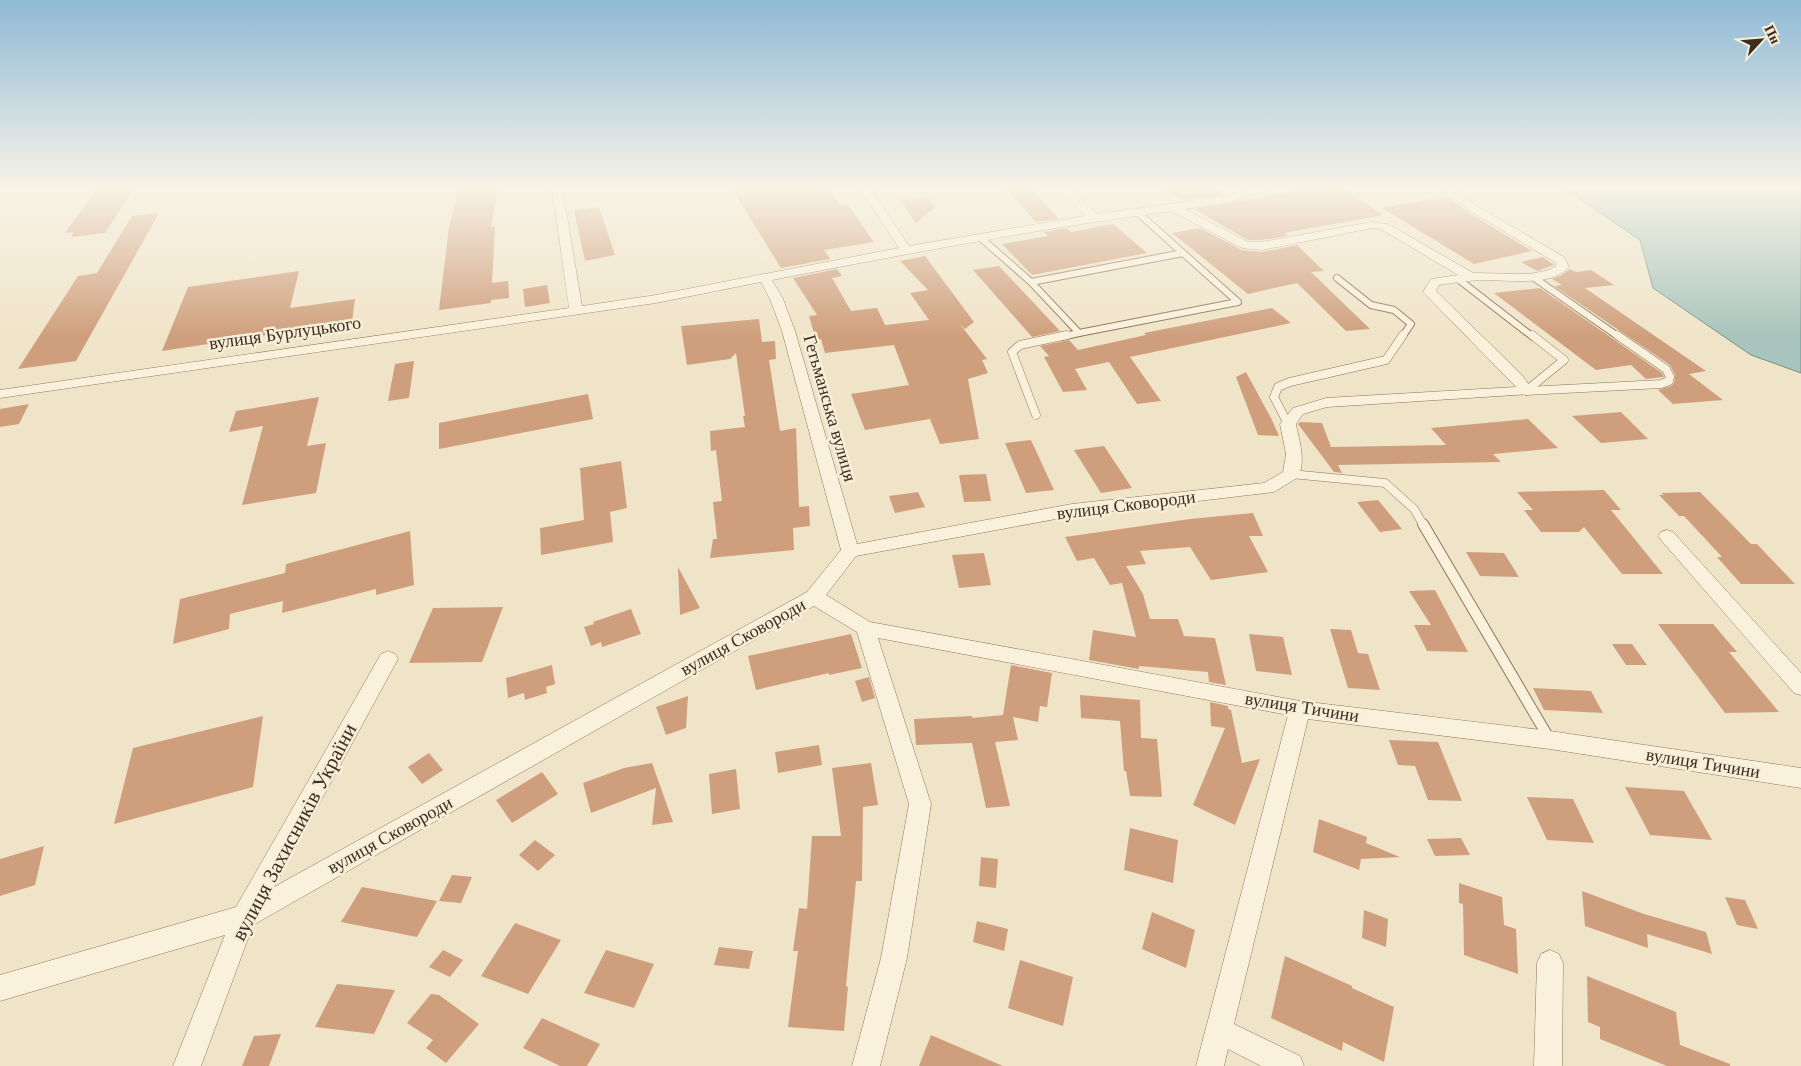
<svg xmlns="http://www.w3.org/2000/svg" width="1801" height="1066" font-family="Georgia,serif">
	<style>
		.water { fill: #a9c4bc; stroke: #6f938a }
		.building { fill: #cf9f7d }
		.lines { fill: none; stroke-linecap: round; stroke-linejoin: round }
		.service-far2-casing { stroke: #8d765c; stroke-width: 8 }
		.service-far1-casing { stroke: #8d765c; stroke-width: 9 }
		.service-casing { stroke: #8d765c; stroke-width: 12 }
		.minor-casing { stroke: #8d765c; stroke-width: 1 }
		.service-far2 { stroke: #faf1dc; stroke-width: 6 }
		.service-far1 { stroke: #faf1dc; stroke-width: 8 }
		.service { stroke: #faf1dc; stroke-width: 10 }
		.minor { fill: #faf1dc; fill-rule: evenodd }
		.labels { text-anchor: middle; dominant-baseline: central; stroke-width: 5; stroke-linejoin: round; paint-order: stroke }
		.street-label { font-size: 18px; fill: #3d2e20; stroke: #f7eed8 }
		.near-street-label { font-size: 21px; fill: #3d2e20; stroke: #f7eed8 }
	</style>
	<rect width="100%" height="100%" fill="#f0e4c8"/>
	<path class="water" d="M1562 187H1801V373L1751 355 1653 288 1640 240Z"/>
	<g class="building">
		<path d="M98 187H135L105 233 71 237 74 232 65 233Z"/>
		<path d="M459 187H498L491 227 495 226 492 283 508 281 509 298 491 300V303L439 310 449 227Z"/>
		<path d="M731 187H827L840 205 847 204 874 242 824 250 830 259 781 268Z"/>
		<path d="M1005 187H1029L1059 219 1036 222Z"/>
		<path d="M1162 187H1212L1223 195 1181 200Z"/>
		<path d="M1320 187H1341L1383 215 1284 233 1287 236 1262 240H1248L1194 209Z"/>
		<path d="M927 196 935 207 916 223 900 200Z"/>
		<path d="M1447 196 1471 214 1532 251 1474 264 1382 208Z"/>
		<path d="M599 207 615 255 585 261 574 210Z"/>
		<path d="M159 213 76 361 18 369 78 276 97 273 132 216Z"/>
		<path d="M1113 224 1147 253 1032 275 1002 244 1048 236 1044 232 1067 228 1071 232Z"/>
		<path d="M1200 228 1242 250 1262 252 1297 245 1324 271 1311 272 1370 329 1346 331 1297 283 1248 294 1172 233Z"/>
		<path d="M925 256 974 322 965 329 959 323 987 359 982 360 988 373 968 379 979 439 940 444 930 419 865 430 851 394 909 385 894 345 825 353 821 339 816 340 809 316 817 315 793 278 837 269 842 276 832 278 851 311 877 308 885 325 929 320 910 293 928 290 900 261Z"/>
		<path d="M1543 257 1554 265 1537 271 1521 262Z"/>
		<path d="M999 266 1060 331 1032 337 973 270Z"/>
		<path d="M1570 269 1576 272 1591 270 1614 285 1585 288 1706 371 1689 374 1723 400 1673 404 1658 390 1671 386 1674 383 1675 375 1670 365 1554 286 1562 285 1552 279 1562 275Z"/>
		<path d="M299 271 290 308 355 299 352 322 162 351 188 287Z"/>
		<path d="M547 285 550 303 525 307 523 289Z"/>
		<path d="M1540 288 1662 373 1664 377 1646 379 1631 365 1596 370 1494 293Z"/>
		<path d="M1272 308 1291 323 1130 357 1161 401 1137 404 1109 362 1075 369 1087 390 1063 392 1044 357 1049 356 1040 346 1069 340 1078 350 1146 335 1144 333Z"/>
		<path d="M759 319 762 342 775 341 776 359 769 360 780 431 796 428 799 507 809 506 810 526 793 528 794 550 710 558 713 539H717L713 502 722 501 716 450 711 451 710 431 745 427 743 416H745L736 353 730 359 687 365 681 326Z"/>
		<path d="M414 361 409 398 388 401 395 364Z"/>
		<path d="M1246 372 1272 420 1279 436 1258 435 1236 377Z"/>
		<path d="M588 394 593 419 439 449V423Z"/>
		<path d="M319 397 307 446 326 443 316 493 242 505 263 426 229 432 236 411Z"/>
		<path d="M29 404 19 424 0 427V409Z"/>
		<path d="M1621 412 1648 439 1601 443 1572 416Z"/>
		<path d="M1528 419 1558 448 1493 454 1501 462 1338 465 1342 473 1334 472 1298 424 1300 422 1322 423 1331 447 1446 445 1431 428Z"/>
		<path d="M1031 440 1054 490 1026 493 1005 443Z"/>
		<path d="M1104 446 1132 488 1101 493 1074 450Z"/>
		<path d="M621 461 627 508 610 512 613 542 541 555 540 528 584 520 580 468Z"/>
		<path d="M986 474 991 501 964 502 959 475Z"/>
		<path d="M1604 490 1621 510H1611L1663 574H1622L1584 527 1579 532H1541L1524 510H1533L1517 492Z"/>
		<path d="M918 492 925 507 895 513 889 496Z"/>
		<path d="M1700 492 1751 544H1757L1795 584H1741L1717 557H1722L1684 516H1679L1659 495H1664L1661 493Z"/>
		<path d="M1378 500 1402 529 1380 532 1357 502Z"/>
		<path d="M1253 513 1263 536H1249L1268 572 1211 580 1190 547 1140 551 1146 564 1126 566 1143 594 1150 619H1178L1184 636 1215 638 1226 685 1209 682 1208 672 1139 666V669L1089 660 1093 630 1136 637 1122 583 1110 585 1094 558 1077 561 1065 537 1190 519Z"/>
		<path d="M410 531 414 585 376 595V589L282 613 283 601 230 614 229 629 173 644 180 599 285 573 286 564Z"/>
		<path d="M1466 552 1504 553 1519 577 1480 576Z"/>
		<path d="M984 553 991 585 959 588 952 555Z"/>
		<path d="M678 567 700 608 680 615Z"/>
		<path d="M1435 590 1468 652 1427 651 1414 625H1431L1409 591Z"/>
		<path d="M503 607 482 662 409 663 433 608Z"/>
		<path d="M631 609 641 634 602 647 601 642 591 646 584 627 594 624 593 622Z"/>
		<path d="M1658 624H1713L1737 652H1729L1779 712 1725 713Z"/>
		<path d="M1330 629 1351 630 1358 653 1368 654 1380 690 1348 688Z"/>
		<path d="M851 634 862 668 829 675V673L756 690 748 656Z"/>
		<path d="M1249 634 1283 637 1292 675 1256 671Z"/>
		<path d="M1612 644H1632L1647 665H1626Z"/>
		<path d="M552 665 555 684 546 687 547 693 525 700 524 693 508 698 506 678Z"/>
		<path d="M1011 665 1052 673 1047 707 1040 706 1038 722 1013 717 1018 740 995 742 1010 806 986 808 972 743 916 745 914 719 972 716V718L1003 715Z"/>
		<path d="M869 677 875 698 862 702 855 681Z"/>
		<path d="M1533 688 1591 691 1603 713 1544 710Z"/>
		<path d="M1080 695 1140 700 1141 738 1157 739 1162 797 1130 796 1126 771H1124L1120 721 1081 718Z"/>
		<path d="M688 696 686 728 666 735 656 707Z"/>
		<path d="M1210 702 1228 706V709L1231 710 1242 763 1260 759 1235 825 1193 805 1225 728 1211 726Z"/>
		<path d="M263 716 253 787 114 824 133 748Z"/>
		<path d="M1389 740 1438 742 1462 801 1428 800 1415 766 1398 765Z"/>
		<path d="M819 745 822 765 778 773 775 752Z"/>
		<path d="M429 753 443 770 422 784 408 767Z"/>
		<path d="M652 763 673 822 652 825 656 788 591 813 583 783 624 768Z"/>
		<path d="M871 763 878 805 863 807 862 881H856L846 986 848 987 844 1031 788 1027 798 951H793L799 908 807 909 812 836H841L832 768Z"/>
		<path d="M736 769 740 809 712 814 709 774Z"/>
		<path d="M542 772 558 794 512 823 496 800Z"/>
		<path d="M1625 787 1684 791 1712 840 1650 835Z"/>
		<path d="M1527 797 1573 799 1594 843 1547 840Z"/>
		<path d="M1319 819 1367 837 1366 843 1400 857 1361 859 1359 870 1313 852Z"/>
		<path d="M1130 828 1178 840 1173 883 1124 870Z"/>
		<path d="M1461 838 1470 855 1435 856 1427 839Z"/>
		<path d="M535 840 555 855 538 871 519 855Z"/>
		<path d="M44 846 35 885 0 896V859Z"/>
		<path d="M981 857 998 859 996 888 979 886Z"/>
		<path d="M452 875 472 877 461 903 439 901Z"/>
		<path d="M1459 883 1502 897 1504 925 1516 929 1518 974 1464 955 1463 904 1459 903Z"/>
		<path d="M362 887 437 901 417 937 341 922Z"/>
		<path d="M1582 891 1644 914 1706 932 1712 954 1647 934 1648 948 1585 926Z"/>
		<path d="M1725 897 1745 900 1758 929 1737 925Z"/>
		<path d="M1364 910 1388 919 1386 947 1362 938Z"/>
		<path d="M1152 912 1195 930 1186 968 1142 949Z"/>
		<path d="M977 921 1008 929 1004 951 973 942Z"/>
		<path d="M515 923 561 940 528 994 481 976Z"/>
		<path d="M719 947 753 951 749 969 714 965Z"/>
		<path d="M443 950 463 960 450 977 429 967Z"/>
		<path d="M606 950 654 964 634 1008 584 993Z"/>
		<path d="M1285 956 1352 986V988L1394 1007 1384 1062 1343 1042 1342 1051 1271 1018Z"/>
		<path d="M1020 960 1073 977 1063 1026 1008 1008Z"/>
		<path d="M1587 976 1676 1012 1680 1045 1730 1064V1066H1667L1600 1039V1027L1588 1022Z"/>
		<path d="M337 984 395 990 374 1034 315 1027Z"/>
		<path d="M431 994 439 995 479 1024 446 1063 426 1048 433 1040 407 1023Z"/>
		<path d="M542 1018 600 1044 587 1066H560L523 1048Z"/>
		<path d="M281 1034 269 1066H242L254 1036Z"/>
		<path d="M931 1035 1003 1066H919Z"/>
	</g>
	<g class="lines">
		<g class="service-far2-casing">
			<g id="service-far2">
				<path d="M981 238 1031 282 1079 333 1238 302 1137 212"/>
				<path d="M1533 277 1619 337"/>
				<path d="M1337 278 1371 305 1394 310 1411 324 1402 337"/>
				<path d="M1458 279 1533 337"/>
				<path d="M1031 282 1183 253"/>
				<path d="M1061 337 1079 333"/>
			</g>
		</g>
		<g class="service-far1-casing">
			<g id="service-far1">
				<path d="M1526 391 1564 360 1532 335"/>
				<path d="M1526 391 1661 384 1669 381 1670 377 1666 369 1617 335"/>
				<path d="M1036 415 1012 352 1020 345 1067 335"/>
				<path d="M1288 424 1274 397 1278 387 1290 382 1386 360 1403 335"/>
				<path d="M1291 474 1385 483 1414 509 1424 526"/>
			</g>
		</g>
		<g class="service-casing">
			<path id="service" d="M1423 524 1550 740"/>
		</g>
		<g class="minor-casing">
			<g id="minor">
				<path d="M552 187H562L582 306 656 295 899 248 859 187H869L909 246 1085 216 1056 187H1067L1097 214 1228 196 1256 187H1266L1265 191 1230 202 1185 209 1248 242H1262L1372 222 1388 224 1473 273 1530 274 1549 270 1556 266 1555 262 1472 212 1439 187H1450L1480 208 1564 257 1569 267C1552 288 1503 279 1478 280 1465 281 1452 283 1439 285L1436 291 1523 376 1533 391 1531 394 1327 407 1303 414 1296 424C1299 441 1307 462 1297 478L1274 492 1072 516 856 556 826 595 870 622 1300 701 1550 731 1801 768V788L1550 749 1308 719 1234 1024 1300 1056 1304 1066H1261L1228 1049 1224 1066H1196L1288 715 878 638 931 804 907 958 880 1066H852L881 958 909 804 857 632 814 606 253 925 201 1066H173L225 935 0 1001V975L236 907 381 654 388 651 395 654 398 659 274 887 807 592 841 550 782 331 770 299 761 282 656 303 0 398V390L569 308ZM1171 211 1242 248 1262 250 1372 228 1381 229 1458 275 1431 279 1423 292 1516 387 1326 398 1293 408 1280 424 1286 454 1283 472 1264 483 1072 504 857 544 795 331 783 299 772 280C905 254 1037 229 1171 211Z"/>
				<path d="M1667 530 1673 532 1801 673V695L1794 693 1661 540 1658 536 1661 532Z"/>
				<path d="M1550 950 1559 954 1563 963 1562 1066H1534L1537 963 1541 954Z"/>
			</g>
		</g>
		<use href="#service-far2" class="service-far2"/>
		<use href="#service-far1" class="service-far1"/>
		<use href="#service" class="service"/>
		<use href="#minor" class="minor"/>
	</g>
	<linearGradient id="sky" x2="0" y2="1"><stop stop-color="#8fbad6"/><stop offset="0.56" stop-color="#f8f3e6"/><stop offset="1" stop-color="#f8f3e6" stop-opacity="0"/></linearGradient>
	<rect width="1801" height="336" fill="url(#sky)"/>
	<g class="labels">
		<g class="street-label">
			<text transform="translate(285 333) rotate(-8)">вулиця Бурлуцького</text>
			<text transform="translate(830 408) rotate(74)">Гетьманська вулиця</text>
			<text transform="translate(1126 505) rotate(-7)">вулиця Сковороди</text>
			<text transform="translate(743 637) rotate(-29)">вулиця Сковороди</text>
			<text transform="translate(1302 707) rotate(9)">вулиця Тичини</text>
			<text transform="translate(1703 763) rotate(9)">вулиця Тичини</text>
			<text transform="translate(390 835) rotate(-29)">вулиця Сковороди</text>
		</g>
		<g class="near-street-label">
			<text transform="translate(294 832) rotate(-62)">вулиця Захисників України</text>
		</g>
	</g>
	<g transform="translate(1761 40) rotate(64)" stroke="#f7eed8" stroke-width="4" paint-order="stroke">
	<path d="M0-4L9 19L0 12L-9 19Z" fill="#3d2e20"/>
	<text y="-8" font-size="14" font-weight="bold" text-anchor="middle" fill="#3d2e20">Пн</text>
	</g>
</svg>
